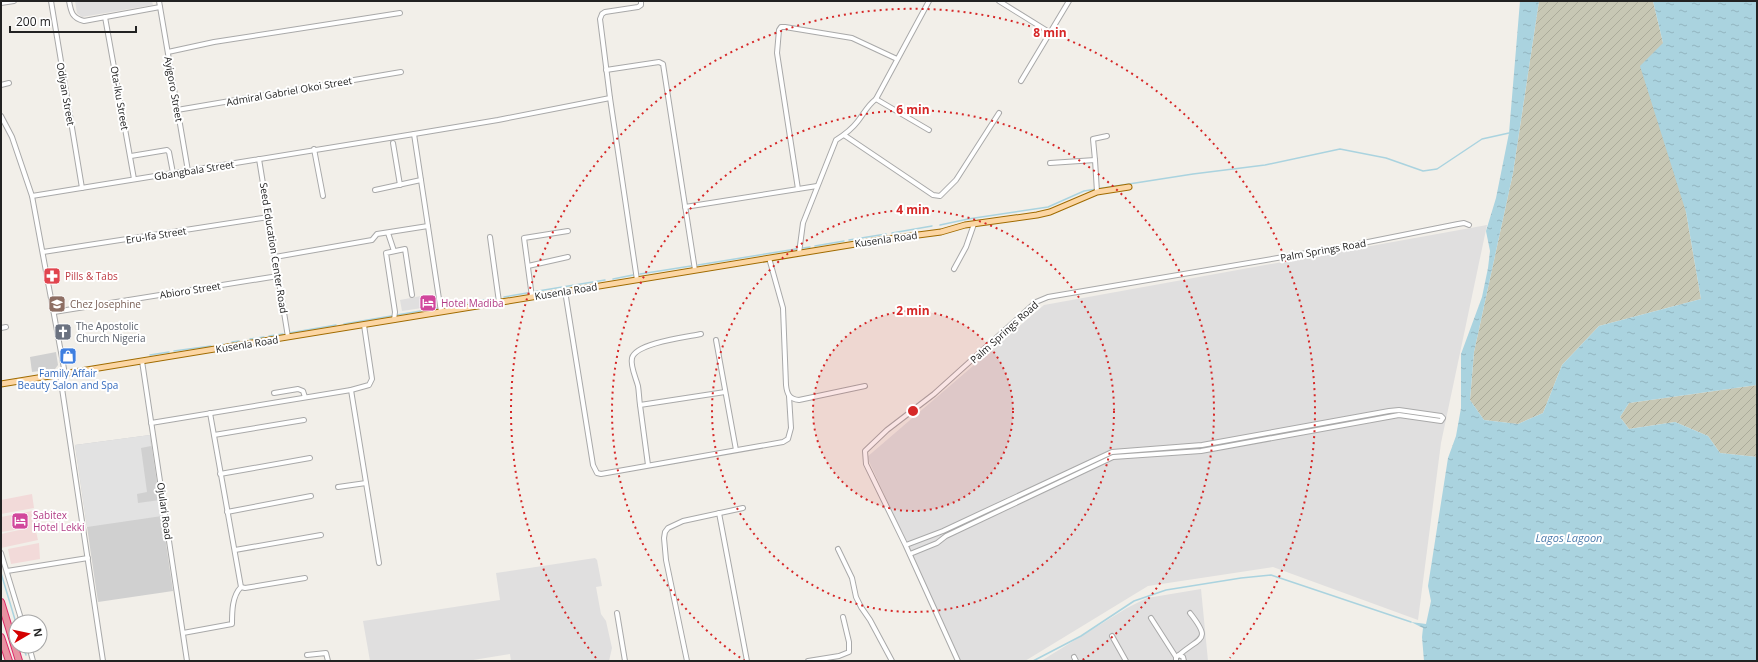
<svg xmlns="http://www.w3.org/2000/svg" width="1758" height="662" font-family="'Open Sans',sans-serif">
	<style>
		.residential { fill: #e0dfdf }
		.commercial { fill: #f2dad9 }
		.religious { fill: #d0d0d0 }
		.construction { fill: url(#construction-furrows) }
		.parking { fill: #e2e2e2 }
		.water { fill: url(#water-ripples) }
		.lines { fill: none; stroke-linecap: round; stroke-linejoin: round }
		.stream { stroke: #aad3df; stroke-width: 1.5 }
		.minor-casing { stroke: #a9a9a9; stroke-width: 6 }
		.major-casing { stroke: #a06b00; stroke-width: 7 }
		.highway-casing { stroke: #dc2a67; stroke-width: 8 }
		.minor { stroke: #fff; stroke-width: 4 }
		.major { stroke: #fcd6a4; stroke-width: 5 }
		.highway { stroke: #e892a2; stroke-width: 6 }
		.ring { fill: none; stroke: #d62828; stroke-width: 2; stroke-dasharray: 2 4 }
		.labels { text-anchor: middle; dominant-baseline: central; stroke-width: 4; stroke-linejoin: round; paint-order: stroke }
		.street-label { font-size: 10px; fill: #222; stroke: #fff }
		.health-label { font-size: 10px; fill: #be3a42; stroke: #fff; text-anchor: start }
		.hotel-label { font-size: 10px; fill: #b23c85; stroke: #fff; text-anchor: start }
		.education-label { font-size: 10px; fill: #785e54; stroke: #fff; text-anchor: start }
		.worship-label { font-size: 10px; fill: #5b616d; stroke: #fff; text-anchor: start }
		.shop-label { font-size: 10px; fill: #366cbe; stroke: #fff }
		.water-label { font-size: 11px; font-style: italic; fill: #4a7aab; stroke: #fff }
		.centre { fill: #d62828; stroke: #fff; stroke-width: 2 }
		.ring-label { font-size: 12px; text-anchor: middle; font-weight: bold; fill: #d62828; stroke: #fff; stroke-width: 4; stroke-linejoin: round; paint-order: stroke }
	</style>
	<defs>
		<pattern id="construction-furrows" width="10" height="10" patternUnits="userSpaceOnUse"><rect width="10" height="10" fill="#c7c7b4"/><path d="M-1 1l2-2M0 10L10 0M9 11l2-2" fill="none" stroke="#abab9a"/></pattern>
		<pattern id="water-ripples" width="26" height="14" patternUnits="userSpaceOnUse"><rect width="26" height="14" fill="#aad3df"/><path d="M2 4q2-2 4 0t4 0M15 11q2-2 4 0t4 0" fill="none" stroke="#92b5bf"/></pattern>
	</defs>
	<rect width="100%" height="100%" fill="#f2efe9"/>
	<g class="residential">
		<path d="M75 1H152L153 5 82 17 77 13Z"/>
		<path d="M1487 225 1441 443 1418 620 1273 567 1148 586 1025 661H961L867 457 1044 305Z"/>
		<path d="M421 296 422 308 402 311 400 300Z"/>
		<path d="M595 558 597 560 602 586 596 587 601 614 606 621 612 648 609 661H511L510 654 467 661H370L363 621 500 600 496 573Z"/>
		<path d="M1201 589 1208 661H1041L1127 608 1147 598Z"/>
	</g>
	<g class="commercial">
		<path d="M32 494 34 508 1 514V500Z"/>
		<path d="M37 510 40 525 35 527 38 540 1 548V534L28 528 1 532V517Z"/>
		<path d="M39 543 40 559 11 564 8 549Z"/>
	</g>
	<g class="religious">
		<path d="M56 352 58 365 55 369 32 372 30 357Z"/>
		<path d="M150 435 173 591 98 602 75 445Z"/>
	</g>
	<g class="construction">
		<path d="M1539 1H1653L1663 43 1686 212 1701 299 1599 326 1562 365 1543 413 1518 424 1484 420 1470 400 1474 352 1513 173Z"/>
		<path d="M1757 385V457L1720 453 1708 436 1675 422 1629 429 1620 417 1629 403Z"/>
	</g>
	<path class="parking" d="M150 435 151 446 141 448 147 492 137 494 138 503 160 500 162 516 87 527 75 445Z"/>
	<path class="water" d="M1520 1H1539L1513 173 1474 352 1470 400 1484 420 1518 424 1543 413 1562 365 1599 326 1701 299 1686 212 1640 66 1663 43 1653 1H1757V385L1629 403 1620 417 1629 429 1675 422 1708 436 1720 453 1757 457V661H1424L1422 637 1423 628 1411 622 1426 624 1431 601 1428 586 1448 458 1456 436 1461 408V354L1482 297 1488 268 1490 251 1486 231 1496 198 1509 133Z"/>
	<g class="lines">
		<g class="stream">
			<path d="M940 225 968 219 1048 207 1084 191 1193 174 1265 165 1340 149 1386 158 1423 171 1437 169 1482 139 1509 133"/>
			<path d="M892 233 932 226"/>
			<path d="M849 240 886 234"/>
			<path d="M815 246 844 241"/>
			<path d="M803 248 810 247"/>
			<path d="M698 265 796 249"/>
			<path d="M640 274 691 266"/>
			<path d="M613 279 633 275"/>
			<path d="M532 292 605 280"/>
			<path d="M504 297 527 293"/>
			<path d="M490 299 498 298"/>
			<path d="M444 307 484 300"/>
			<path d="M344 324 438 308"/>
			<path d="M289 333 336 325"/>
			<path d="M269 336 283 334"/>
			<path d="M250 339 264 337"/>
			<path d="M232 342 239 341"/>
			<path d="M217 345 223 344"/>
			<path d="M174 351 211 346"/>
			<path d="M150 355 169 352"/>
			<path d="M1 573 16 623"/>
			<path d="M23 646 26 655"/>
			<path d="M1033 661 1081 636 1134 601 1166 590 1241 578 1271 575 1411 622"/>
		</g>
		<g class="minor-casing">
			<g id="minor">
				<path d="M51 1 82 188"/>
				<path d="M69 1C71 12 72 18 84 21L160 7"/>
				<path d="M159 1 188 171"/>
				<path d="M999 1 1049 32"/>
				<path d="M1 3 14 1"/>
				<path d="M105 17 134 179"/>
				<path d="M168 52 214 42 400 13"/>
				<path d="M606 70 659 62 663 64 695 270"/>
				<path d="M1021 81 1069 1"/>
				<path d="M1 85 9 83"/>
				<path d="M876 99 929 130"/>
				<path d="M177 110 401 72"/>
				<path d="M1 116 12 137 32 196 65 374"/>
				<path d="M414 134 498 120 610 98"/>
				<path d="M844 135 933 195 940 196 956 180 999 113"/>
				<path d="M393 143 400 185"/>
				<path d="M314 149 323 196"/>
				<path d="M131 156 167 150 169 152 173 173"/>
				<path d="M259 159 288 337"/>
				<path d="M1095 160 1093 139 1107 136"/>
				<path d="M1050 163 1095 160 1097 192"/>
				<path d="M798 189 777 53 779 30 781 27H785L852 38 897 59"/>
				<path d="M375 190 421 180"/>
				<path d="M32 196 414 134 441 312"/>
				<path d="M685 207 817 186"/>
				<path d="M388 233 394 251"/>
				<path d="M490 237 499 302"/>
				<path d="M43 252 269 217"/>
				<path d="M799 253 803 223 836 140C844 135 852 129 858 121 865 112 867 106 876 99L929 1"/>
				<path d="M275 257 372 240 377 234 428 226"/>
				<path d="M769 258 783 308 786 385C787 394 789 399 799 400L865 386"/>
				<path d="M528 266 568 257"/>
				<path d="M954 269 966 247 974 224"/>
				<path d="M637 280 610 98 600 19 602 14 605 12 638 7 641 5V1"/>
				<path d="M565 291 593 465 597 473 601 474 783 442 788 439 791 428 789 396"/>
				<path d="M532 297 524 238 568 231"/>
				<path d="M54 312 278 276"/>
				<path d="M394 320 395 312 386 253 405 249 412 295"/>
				<path d="M1 328 6 327"/>
				<path d="M716 340 736 450"/>
				<path d="M142 361 187 661"/>
				<path d="M60 375 103 661"/>
				<path d="M351 390 379 563"/>
				<path d="M274 393 298 389 303 391 305 397"/>
				<path d="M640 405C639 398 639 392 638 386 636 378 630 366 632 358 636 343 687 337 701 334"/>
				<path d="M151 423 351 390 369 385 372 379 364 325"/>
				<path d="M214 435 304 420"/>
				<path d="M648 465 640 405 725 392"/>
				<path d="M220 474 310 458"/>
				<path d="M338 487 366 483"/>
				<path d="M227 512 311 496"/>
				<path d="M719 513 747 661"/>
				<path d="M906 545 943 531 1112 452 1202 445 1389 411 1399 410 1441 416 1443 418 1441 421 1399 415 1201 451 1113 457 946 536 937 543 910 554"/>
				<path d="M838 549 852 578 856 597 861 607 870 620 892 661"/>
				<path d="M235 550 321 535"/>
				<path d="M1 553 22 622"/>
				<path d="M7 571 88 558"/>
				<path d="M241 587 245 588 305 578"/>
				<path d="M617 613 625 661"/>
				<path d="M1151 618 1176 657"/>
				<path d="M183 633 232 624C232 612 232 596 241 587L210 413"/>
				<path d="M1112 636 1126 661"/>
				<path d="M29 646 33 661"/>
				<path d="M307 655 326 653 328 661"/>
				<path d="M1179 655C1201 636 1212 641 1190 613"/>
				<path d="M1074 657 1076 661"/>
				<path d="M687 661 666 560 664 538 665 532 668 528 683 521 743 508"/>
				<path d="M808 661 839 656 849 652V642L843 617"/>
				<path d="M958 661 905 544 866 464 865 451 887 430 934 394 1036 302 1048 297 1348 246 1458 224 1464 223 1469 225"/>
				<path d="M1176 661V657L1179 655 1183 657 1184 661"/>
			</g>
		</g>
		<g class="major-casing">
			<path id="major" d="M1 384 880 240 941 232 965 225 1037 215 1050 212 1097 192 1129 187"/>
		</g>
		<g class="highway-casing">
			<g id="highway">
				<path d="M1 602 19 661"/>
				<path d="M1 637 9 661"/>
			</g>
		</g>
		<use href="#minor" class="minor"/>
		<use href="#major" class="major"/>
		<use href="#highway" class="highway"/>
	</g>
	<circle cx="913" cy="411" r="100" fill="#d62828" fill-opacity=".12"/>
	<g class="ring">
		<circle cx="913" cy="411" r="100"/>
		<circle cx="913" cy="411" r="201"/>
		<path d="M745 661A301 301 0 1 1 1081 661"/>
		<path d="M596 658A402 402 0 1 1 1230 658"/>
	</g>
	<defs>
		<g id="pharmacy-square" transform="scale(0.9)"><rect x="-9" y="-9" width="18" height="18" rx="4" fill="#e0444e" stroke="#fff"/><path d="M-2-6h4v4h4v4h-4v4h-4v-4h-4v-4h4Z" fill="#fff"/></g>
		<g id="hotel-square" transform="scale(0.9)"><rect x="-9" y="-9" width="18" height="18" rx="4" fill="#d1479c" stroke="#fff"/><path d="M-6-4.5h1.5V1H6V5H4.5V3h-9V5H-6ZM-4 0a1.8 1.8 0 1 1 3.6 0ZM.5 0V-2.5h3Q6-2.5 6 0Z" fill="#fff"/></g>
		<g id="school-square" transform="scale(0.9)"><rect x="-9" y="-9" width="18" height="18" rx="4" fill="#8d6e63" stroke="#fff"/><path d="M0-5L7-2L0 1L-7-2ZM-4 1L0 2.5L4 1V4Q0 6-4 4Z" fill="#fff"/></g>
		<g id="church-square" transform="scale(0.9)"><rect x="-9" y="-9" width="18" height="18" rx="4" fill="#6b7280" stroke="#fff"/><path d="M-1.2-6h2.4v3.5h3.3v2.4h-3.3V6h-2.4V-.1h-3.3v-2.4h3.3Z" fill="#fff"/></g>
		<g id="shop-square" transform="scale(0.9)"><rect x="-9" y="-9" width="18" height="18" rx="4" fill="#3f7fe0" stroke="#fff"/><path d="M-5-2.5h2.3a2.7 3.5 0 0 1 5.4 0H5L5.5 6h-11ZM-1.5-2.5h3a1.5 2.3 0 0 0-3 0Z" fill="#fff"/></g>
	</defs>
	<g fill-rule="evenodd">
		<use href="#pharmacy-square" x="52" y="276"/>
		<use href="#hotel-square" x="428" y="303"/>
		<use href="#school-square" x="57" y="304"/>
		<use href="#church-square" x="63" y="332"/>
		<use href="#shop-square" x="68" y="356"/>
		<use href="#hotel-square" x="20" y="521"/>
	</g>
	<g class="labels">
		<g class="street-label">
			<text transform="translate(174 89) rotate(80)">Ayigoro Street</text>
			<text transform="translate(289 91) rotate(-10)">Admiral Gabriel Okoi Street</text>
			<text transform="translate(66 94) rotate(80)">Odiyan Street</text>
			<text transform="translate(120 98) rotate(80)">Ota-Iku Street</text>
			<text transform="translate(194 170) rotate(-9)">Gbangbala Street</text>
			<text transform="translate(156 235) rotate(-9)">Eru-Ifa Street</text>
			<text transform="translate(886 239) rotate(-8)">Kusenla Road</text>
			<text transform="translate(274 248) rotate(81)">Seed Education Center Road</text>
			<text transform="translate(1323 250) rotate(-10)">Palm Springs Road</text>
			<text transform="translate(190 290) rotate(-9)">Abioro Street</text>
			<text transform="translate(566 291) rotate(-9)">Kusenla Road</text>
			<text transform="translate(1004 332) rotate(-42)">Palm Springs Road</text>
			<text transform="translate(247 344) rotate(-9)">Kusenla Road</text>
			<text transform="translate(165 511) rotate(82)">Ojulari Road</text>
		</g>
		<g class="health-label">
			<text x="65" y="276">Pills &amp; Tabs</text>
		</g>
		<g class="hotel-label">
			<text x="441" y="303">Hotel Madiba</text>
			<text x="33" y="515">Sabitex<tspan x="33" dy="12">Hotel Lekki</tspan></text>
		</g>
		<g class="education-label">
			<text x="70" y="304">Chez Josephine</text>
		</g>
		<g class="worship-label">
			<text x="76" y="326">The Apostolic<tspan x="76" dy="12">Church Nigeria</tspan></text>
		</g>
		<g class="shop-label">
			<text x="68" y="373">Family Affair<tspan x="68" dy="12">Beauty Salon and Spa</tspan></text>
		</g>
		<g class="water-label">
			<text x="1569" y="537">Lagos Lagoon</text>
		</g>
	</g>
	<circle cx="913" cy="411" r="6" class="centre"/>
	<g class="ring-label">
		<text x="1050" y="37">8 min</text>
		<text x="913" y="114">6 min</text>
		<text x="913" y="214">4 min</text>
		<text x="913" y="315">2 min</text>
	</g>
	<rect width="1758" height="662" fill="none" stroke="#222222" stroke-width="4"/>
	<g transform="translate(28 634) rotate(81)"><circle r="19" fill="#ffffff" stroke="#a7a7a7"/>
	<path d="M0-3L7 15L0 10L-7 15Z" fill="#d40000"/>
	<text y="-6" font-size="11" font-weight="bold" text-anchor="middle" fill="#222222">N</text>
	</g>
	<path d="M10 26v6h126v-6" fill="none" stroke="#222222" stroke-width="2"/>
	<text x="16" y="26" font-size="12" fill="#222222" stroke="#ffffff" stroke-width="3" paint-order="stroke">200 m</text>
</svg>
